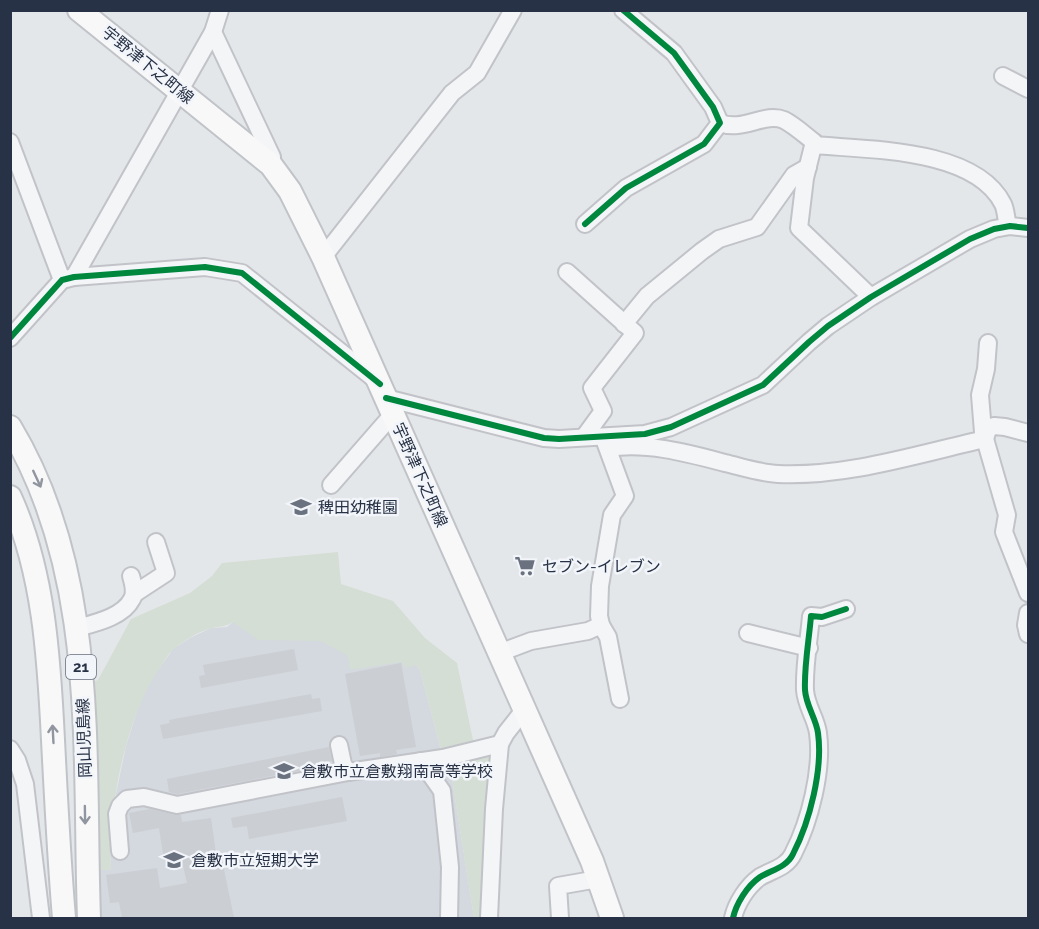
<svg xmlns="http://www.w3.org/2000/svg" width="1039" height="929" font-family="Raleway,'Noto Sans JP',sans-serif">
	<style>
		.built { fill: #d4d8df }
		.green { fill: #d4ded4 }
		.building { fill: #cbced2 }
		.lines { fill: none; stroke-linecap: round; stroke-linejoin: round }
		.minor-casing { stroke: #c1c3c8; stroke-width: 20 }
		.major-casing { stroke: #c0c3c8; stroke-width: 26 }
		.minor { stroke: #f4f5f7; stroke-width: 16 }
		.major { stroke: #f8f8f8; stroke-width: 22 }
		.cycleway-casing { stroke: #f2f5f9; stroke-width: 10 }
		.cycleway { stroke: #00873e; stroke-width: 6 }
		.oneway { stroke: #90959f }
		.labels { text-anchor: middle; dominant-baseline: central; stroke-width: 5; stroke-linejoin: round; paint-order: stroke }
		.shield { fill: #f2f5f9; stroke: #656c7c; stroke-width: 1.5 }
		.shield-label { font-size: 15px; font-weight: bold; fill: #283246 }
		.street-label { font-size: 16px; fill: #283246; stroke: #f2f5f9 }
		.poi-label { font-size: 16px; fill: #283246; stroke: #f2f5f9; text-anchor: start }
	</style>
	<rect width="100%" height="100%" fill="#e4e7ea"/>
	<path class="built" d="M257 619 416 665 420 670 444 762 452 779 474 918H100L99 870 111 869 110 850 116 794 126 746 140 702 151 680 173 649 190 638 211 628 227 627 233 622Z"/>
	<g class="green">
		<path d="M338 552 341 584 393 601 425 638 457 663 474 745 442 754 420 670 416 665 404 668 402 662 350 670 348 656 321 641 258 640 233 622C226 627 220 626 212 628 199 631 185 640 175 648 169 652 165 660 161 666 125 717 108 808 111 870H99L95 681 98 680 131 619 190 593 212 576 222 563Z"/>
		<path d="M492 750 483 918H474L452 779 444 762Z"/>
	</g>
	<g class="building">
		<path d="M294 649 298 670 201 688 199 676 205 675 203 665Z"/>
		<path d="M401 663 416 747 396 750 397 754 380 757V753L360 756 345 674Z"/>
		<path d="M311 694 312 699 320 698 322 711 163 739 160 725 170 723 169 720Z"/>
		<path d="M329 747 332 761 323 763 324 766 177 794 169 792 167 779Z"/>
		<path d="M342 797 347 821 249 839 247 826 233 828 231 818Z"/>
		<path d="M150 809 175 815H181L182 822 211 818 217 861 222 860 234 918H122L119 902 110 903 106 875 157 868 160 888 187 883 181 857 164 860 159 828 133 833 129 813Z"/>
	</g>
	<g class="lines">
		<g class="minor-casing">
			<g id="minor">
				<path d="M213 32 272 157 271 165"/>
				<path d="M1003 76 1028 89"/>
				<path d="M720 123C743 132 764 112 784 120 794 125 805 135 814 142L805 178 799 228 871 297"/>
				<path d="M10 142 62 280"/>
				<path d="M814 145C868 150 975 148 1003 204 1006 210 1006 219 1008 226"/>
				<path d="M585 224 626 188 704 144 720 123 713 107 674 53 623 10"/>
				<path d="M323 257 452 93 477 73 513 10"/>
				<path d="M567 272 635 333 592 388 603 411 584 437"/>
				<path d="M74 277 213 32 220 10"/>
				<path d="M624 324 647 296 702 251 719 239 757 227 794 175 808 167"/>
				<path d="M10 338 62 280 74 277 205 267 242 273 377 381"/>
				<path d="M988 343 986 369 980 395 983 432 1007 515 1004 532 1028 593"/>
				<path d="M386 398 544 438 559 439 645 434 671 427 763 385 809 342 828 326 871 297 970 239 994 229 1010 226 1028 228"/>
				<path d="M604 439 625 496 612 515 600 586 599 616 601 625 608 637 620 699"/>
				<path d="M608 448C647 442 687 453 725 463 742 467 760 473 778 474 847 477 918 454 985 439L988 429 994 426 1005 427 1028 433"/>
				<path d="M331 485 393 414"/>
				<path d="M134 594 166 573 156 542"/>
				<path d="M1028 613 1026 625 1028 634"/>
				<path d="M77 628C95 623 123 617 132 599 136 592 133 583 131 576"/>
				<path d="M748 633 809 648"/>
				<path d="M499 653 531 641 588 631 601 625"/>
				<path d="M339 745 343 764 348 772 443 758 500 744"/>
				<path d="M10 749 17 760 25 784 41 918"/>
				<path d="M421 761 442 791 450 867 449 918"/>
				<path d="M120 851 117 814 120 806 127 799 144 797 177 805 348 772"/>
				<path d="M489 918 494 809 500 744 506 733 524 710"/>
				<path d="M560 918 558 886 598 879"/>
				<path d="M733 918C736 904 747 886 760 877 772 870 787 867 793 854 810 821 823 769 818 733 816 718 806 706 805 690 804 666 809 640 811 616L822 617 846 609"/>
			</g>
		</g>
		<g class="major-casing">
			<g id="major">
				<path d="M79 10 271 165 290 191 323 257 592 861 612 918"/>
				<path d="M10 427C99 575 83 753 89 918"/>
				<path d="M10 497C44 572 49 658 53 740 56 799 59 859 64 918"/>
			</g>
		</g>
		<use href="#minor" class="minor"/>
		<use href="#major" class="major"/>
		<g class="cycleway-casing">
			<g id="cycleway">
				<path d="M585 224 626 188 704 144 720 123 713 107 674 53 623 10"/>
				<path d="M10 338 62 280 74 277 205 267 242 273 380 384"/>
				<path d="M386 398 544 438 559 439 645 434 671 427 763 385 809 342 828 326 871 297 970 239 994 229 1010 226 1028 228"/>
				<path d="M733 918C736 904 747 886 760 877 772 870 787 867 793 854 810 821 823 769 818 733 816 718 806 706 805 690 804 666 809 640 811 616L822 617 846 609"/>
			</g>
		</g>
		<use href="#cycleway" class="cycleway"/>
	</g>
	<defs><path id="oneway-shaft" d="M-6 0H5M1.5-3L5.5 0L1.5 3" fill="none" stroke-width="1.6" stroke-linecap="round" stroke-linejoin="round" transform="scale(1.5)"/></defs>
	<g class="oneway">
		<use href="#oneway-shaft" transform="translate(37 479) rotate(65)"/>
		<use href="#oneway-shaft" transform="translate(53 734) rotate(-93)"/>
		<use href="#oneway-shaft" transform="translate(85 815) rotate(89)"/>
	</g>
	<defs>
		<g id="school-bare" transform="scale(1.62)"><path d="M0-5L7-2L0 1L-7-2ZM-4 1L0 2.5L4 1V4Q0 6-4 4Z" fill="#6a717f" stroke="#f2f5f9" stroke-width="2.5" paint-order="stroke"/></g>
		<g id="supermarket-bare" transform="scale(1.62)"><path d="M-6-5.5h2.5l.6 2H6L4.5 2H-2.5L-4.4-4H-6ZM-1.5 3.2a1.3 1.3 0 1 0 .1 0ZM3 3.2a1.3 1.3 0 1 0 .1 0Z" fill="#6a717f" stroke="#f2f5f9" stroke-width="2.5" paint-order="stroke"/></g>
		<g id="university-bare" transform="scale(1.62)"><path d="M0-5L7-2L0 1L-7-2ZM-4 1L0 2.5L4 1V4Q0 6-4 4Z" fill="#6a717f" stroke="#f2f5f9" stroke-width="2.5" paint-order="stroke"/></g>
	</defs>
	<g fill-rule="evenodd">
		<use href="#school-bare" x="301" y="507"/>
		<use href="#supermarket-bare" x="525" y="566"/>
		<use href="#school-bare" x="284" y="771"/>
		<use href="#university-bare" x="174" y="860"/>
	</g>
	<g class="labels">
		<rect class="shield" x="66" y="655" width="30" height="24" rx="4.5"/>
		<g class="shield-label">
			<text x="81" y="667">21</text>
		</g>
		<g class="street-label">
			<text transform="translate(148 65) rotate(39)">宇野津下之町線</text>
			<text transform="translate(420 475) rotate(66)">宇野津下之町線</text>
			<text transform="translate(84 738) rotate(-92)">岡山児島線</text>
		</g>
		<g class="poi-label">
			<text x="318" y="507">稗田幼稚園</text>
			<text x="542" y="566">セブン-イレブン</text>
			<text x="301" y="771">倉敷市立倉敷翔南高等学校</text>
			<text x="191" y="860">倉敷市立短期大学</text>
		</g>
	</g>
	<rect width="1039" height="929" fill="none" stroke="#283246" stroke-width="24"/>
</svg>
